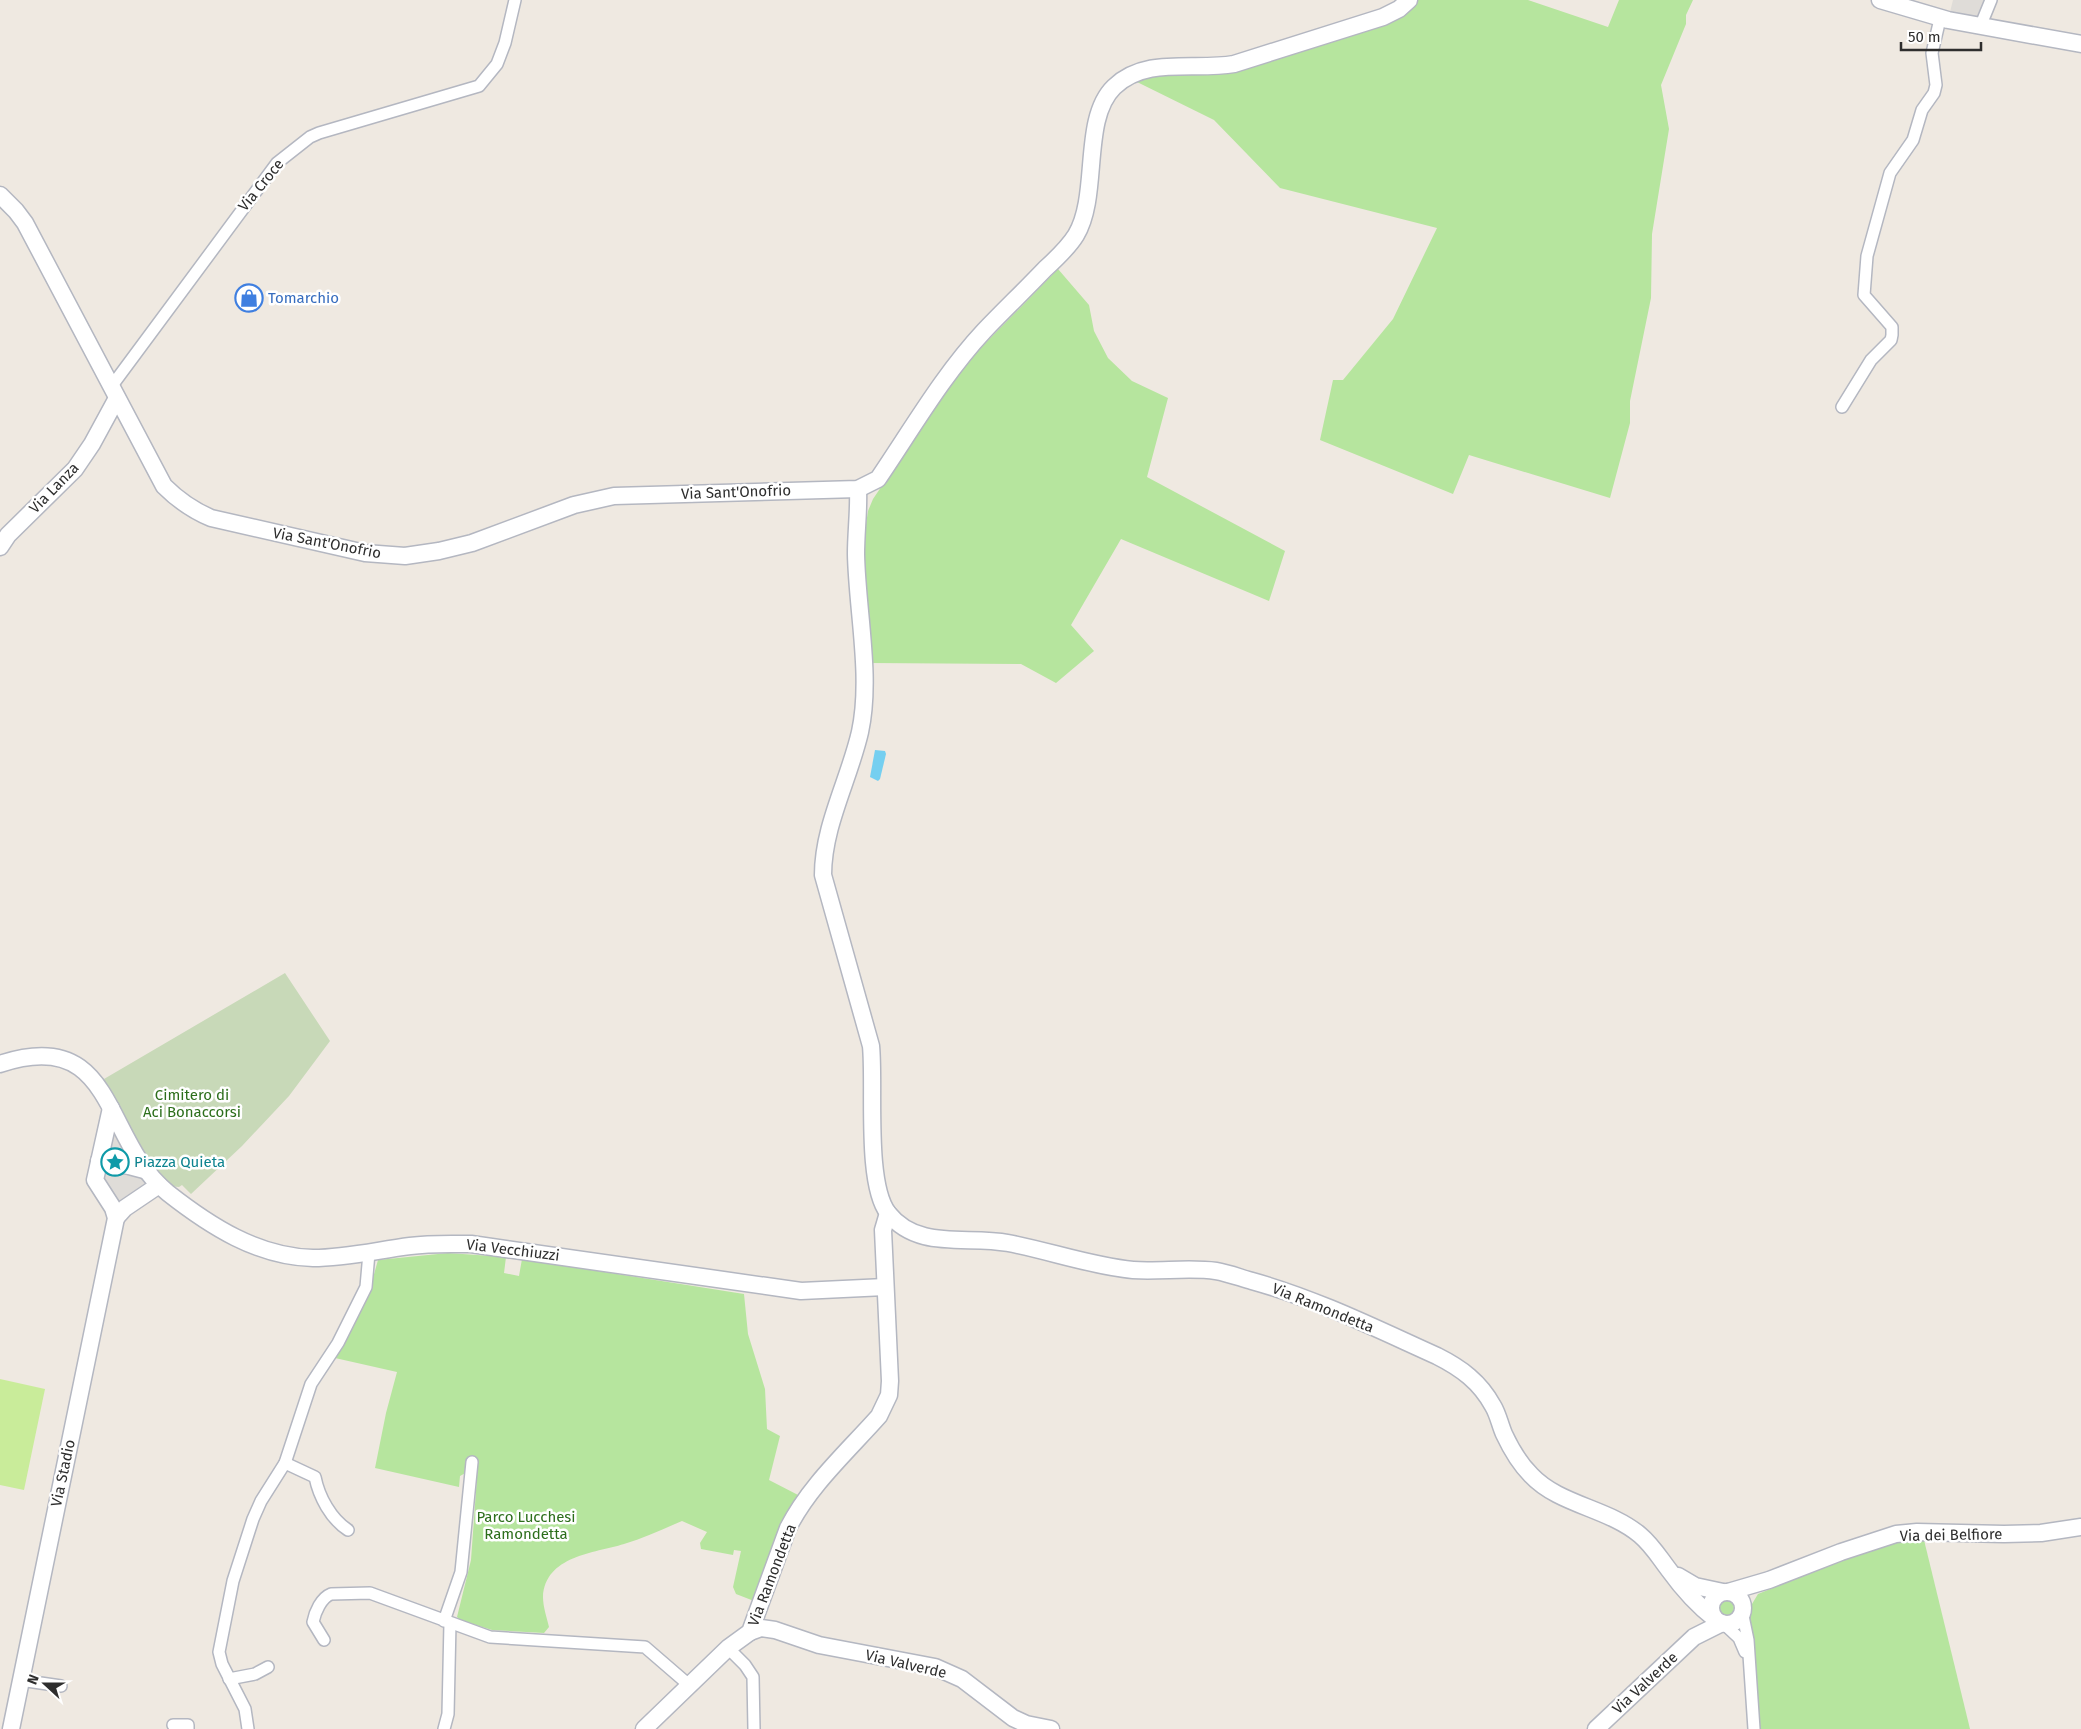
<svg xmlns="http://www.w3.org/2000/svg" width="2081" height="1729" font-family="'Fira Sans',sans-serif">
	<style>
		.green { fill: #b6e59e }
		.cemetery { fill: #c8d9b8 }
		.pitch { fill: #c9ec9a }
		.plaza { fill: #dfdcd8 }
		.water { fill: #75cff0 }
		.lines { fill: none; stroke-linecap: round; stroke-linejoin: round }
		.street-casing { stroke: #b4b7c1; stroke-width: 14 }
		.secondary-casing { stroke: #b4b7c1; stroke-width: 19 }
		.street { stroke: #fff; stroke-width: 11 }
		.secondary { stroke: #fff; stroke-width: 16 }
		.labels { text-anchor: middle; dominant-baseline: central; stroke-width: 5; stroke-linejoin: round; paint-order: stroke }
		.street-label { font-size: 15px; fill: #2e2e2e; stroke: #fff }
		.shop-label { font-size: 15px; fill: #366cbe; stroke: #fff; text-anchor: start }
		.park-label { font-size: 15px; fill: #2c6e1b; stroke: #fff }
		.culture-label { font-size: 15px; fill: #0d838f; stroke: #fff; text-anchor: start }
	</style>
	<rect width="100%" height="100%" fill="#efe9e1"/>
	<g class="green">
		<path d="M1418 0H1528L1608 27 1619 0H1693L1686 15V24L1661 85 1669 129 1652 234 1651 298 1630 401V423L1610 498 1469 455 1453 494 1320 440 1333 380H1343L1393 319 1437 228 1280 188 1214 120 1135 81 1160 74H1224L1244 69 1383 25 1402 17Z"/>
		<path d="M1058 269 1089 305 1094 331 1108 358 1132 381 1168 398 1147 477 1285 551 1269 601 1121 539 1071 625 1094 651 1056 683 1021 664 870 663 863 544 868 511 873 499 963 366Z"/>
		<path d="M448 1253 506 1257 504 1273 519 1276 522 1259 744 1294 748 1334 765 1389 767 1429 780 1436 769 1480 800 1496 754 1601 736 1594 733 1587 741 1551 734 1550 733 1555 701 1549 700 1543 707 1532 682 1521C663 1529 644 1538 624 1544 594 1553 545 1556 543 1597 543 1607 547 1618 549 1627L544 1633 492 1630 460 1620 457 1617 471 1560 478 1463 469 1462V1471L460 1476 459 1487 375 1468 386 1413 397 1372 335 1358 353 1327 371 1285 378 1260Z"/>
		<path d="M1924 1540 1970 1729H1759L1749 1617 1752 1604 1758 1594 1855 1554 1885 1544Z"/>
		<circle cx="1726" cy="1608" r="8"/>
	</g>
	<path class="cemetery" d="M285 973 330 1041 289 1096 242 1146 191 1194 182 1185 179 1187 169 1186 141 1148 104 1079Z"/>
	<path class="pitch" d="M0 1379 45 1389 24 1490 0 1485Z"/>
	<g class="plaza">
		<path d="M1953 0H1991L1980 27 1948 20Z"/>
		<path d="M104 1095 166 1191 122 1219 106 1215 86 1183Z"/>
	</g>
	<path class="water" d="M875 750 885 751 886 754 880 779 878 781 870 777Z"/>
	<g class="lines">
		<g class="street-casing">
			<g id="street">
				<path d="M1980 27 1991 0"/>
				<path d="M111 387 277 163 310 137 319 133 479 86 497 64 505 43 515 0"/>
				<path d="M1842 407 1871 360 1891 340 1892 335V327L1864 295 1867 256 1890 173 1913 140 1922 110 1934 93 1936 85 1932 53 1940 19"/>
				<path d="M285 1463 315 1477C319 1497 331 1519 348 1530"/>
				<path d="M1742 1611 1748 1640 1754 1729"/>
				<path d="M444 1621 461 1572 472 1462"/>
				<path d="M1724 1624 1739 1638 1745 1652"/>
				<path d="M324 1640 313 1622C315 1612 321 1598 331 1594L370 1593 490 1637 645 1647 689 1685"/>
				<path d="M728 1648 745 1665 753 1677 754 1729"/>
				<path d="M229 1679 255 1674 268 1667"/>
				<path d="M20 1680 61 1686"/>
				<path d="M173 1725H188V1729"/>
				<path d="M248 1729 245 1709 222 1664 219 1652 233 1581 253 1519 261 1501 285 1463 311 1384 338 1343 366 1287 369 1253"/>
				<path d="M444 1729 448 1714 450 1623"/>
			</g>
		</g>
		<g class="secondary-casing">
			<g id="secondary">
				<path d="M1880 0 1948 20 2081 44"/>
				<path d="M0 195 16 211 25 223 164 486C179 501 192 510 211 518L365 553 405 556 439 551 472 543 574 505 614 496 858 489 878 479C912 429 943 375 984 331 1004 310 1025 290 1045 269 1056 259 1068 248 1076 235 1100 195 1081 119 1114 87 1146 56 1194 71 1234 64L1383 17 1399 9 1409 0"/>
				<path d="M858 489C859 510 856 532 856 554 857 610 872 677 860 732 849 780 823 826 823 875L871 1046C875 1085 865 1183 888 1213 918 1251 967 1235 1008 1243 1050 1251 1091 1266 1133 1270 1160 1272 1189 1267 1216 1271 1228 1273 1241 1278 1252 1281 1317 1299 1377 1329 1437 1356 1461 1368 1480 1382 1493 1406 1498 1414 1500 1425 1504 1434 1511 1449 1519 1463 1531 1475 1559 1505 1608 1508 1640 1535 1652 1545 1659 1557 1669 1570 1682 1588 1697 1605 1715 1619"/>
				<path d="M0 547 8 535 75 469 92 444 117 398"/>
				<path d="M0 1064C117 1025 102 1141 168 1193 210 1226 258 1257 313 1258 346 1258 378 1250 410 1246 431 1243 451 1244 471 1244L801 1291 885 1287"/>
				<path d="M99 1161 129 1166 148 1171"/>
				<path d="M116 1218 125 1208 159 1185"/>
				<path d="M1678 1576 1695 1586 1723 1592"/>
				<path d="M1728 1592 1769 1580 1841 1552 1896 1534 1917 1532 2004 1534 2041 1533 2081 1527"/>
				<circle cx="1727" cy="1608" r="16"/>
				<path d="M750 1632 761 1628 775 1630 819 1645 935 1667 962 1679 1013 1718 1026 1724 1051 1729"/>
				<path d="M11 1729 116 1218 113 1208 95 1180 111 1108"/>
				<path d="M644 1729 728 1648 750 1632 788 1528C810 1485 847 1452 879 1416L889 1395 890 1381 883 1230 888 1213"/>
				<path d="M1596 1729 1694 1637 1722 1623"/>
			</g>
		</g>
		<use href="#street" class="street"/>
		<use href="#secondary" class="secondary"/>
	</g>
	<defs>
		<g id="shop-ring" transform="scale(1.4375)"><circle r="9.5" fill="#fff" stroke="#3f7fe0" stroke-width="1.5"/><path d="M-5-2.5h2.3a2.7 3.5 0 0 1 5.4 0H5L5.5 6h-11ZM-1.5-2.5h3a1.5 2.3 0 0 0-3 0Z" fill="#3f7fe0"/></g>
		<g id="sight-ring" transform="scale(1.4375)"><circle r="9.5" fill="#fff" stroke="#0f9aa8" stroke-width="1.5"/><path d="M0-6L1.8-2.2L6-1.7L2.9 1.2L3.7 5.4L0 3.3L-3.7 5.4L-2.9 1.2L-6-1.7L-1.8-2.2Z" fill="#0f9aa8"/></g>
	</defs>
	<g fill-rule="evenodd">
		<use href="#shop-ring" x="249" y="298"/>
		<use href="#sight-ring" x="115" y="1162"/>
	</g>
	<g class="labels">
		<g class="street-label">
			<text transform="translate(261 185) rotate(-51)">Via Croce</text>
			<text transform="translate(54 488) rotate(-46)">Via Lanza</text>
			<text transform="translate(736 492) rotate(-2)">Via Sant'Onofrio</text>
			<text transform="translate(327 543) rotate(11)">Via Sant'Onofrio</text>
			<text transform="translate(513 1250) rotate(7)">Via Vecchiuzzi</text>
			<text transform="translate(1323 1308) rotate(22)">Via Ramondetta</text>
			<text transform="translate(63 1473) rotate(-78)">Via Stadio</text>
			<text transform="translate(1951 1535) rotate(-1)">Via dei Belfiore</text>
			<text transform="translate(772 1575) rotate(-69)">Via Ramondetta</text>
			<text transform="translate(906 1664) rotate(13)">Via Valverde</text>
			<text transform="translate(1645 1683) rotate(-43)">Via Valverde</text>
		</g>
		<g class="shop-label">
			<text x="268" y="298">Tomarchio</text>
		</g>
		<g class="park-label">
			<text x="192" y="1095">Cimitero di<tspan x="192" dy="17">Aci Bonaccorsi</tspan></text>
			<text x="526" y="1517">Parco Lucchesi<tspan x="526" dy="17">Ramondetta</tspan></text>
		</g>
		<g class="culture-label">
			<text x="134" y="1162">Piazza Quieta</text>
		</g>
	</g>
	<g transform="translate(45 1684) rotate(291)" stroke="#ffffff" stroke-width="4" paint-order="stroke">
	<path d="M0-4L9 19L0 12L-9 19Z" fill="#2e2e2e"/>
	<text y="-8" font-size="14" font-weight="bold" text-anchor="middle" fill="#2e2e2e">N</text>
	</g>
	<path d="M1901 42v8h80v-8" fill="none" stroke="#2e2e2e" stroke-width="2.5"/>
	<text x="1908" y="42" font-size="15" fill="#2e2e2e" stroke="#ffffff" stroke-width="4" paint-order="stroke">50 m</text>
</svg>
